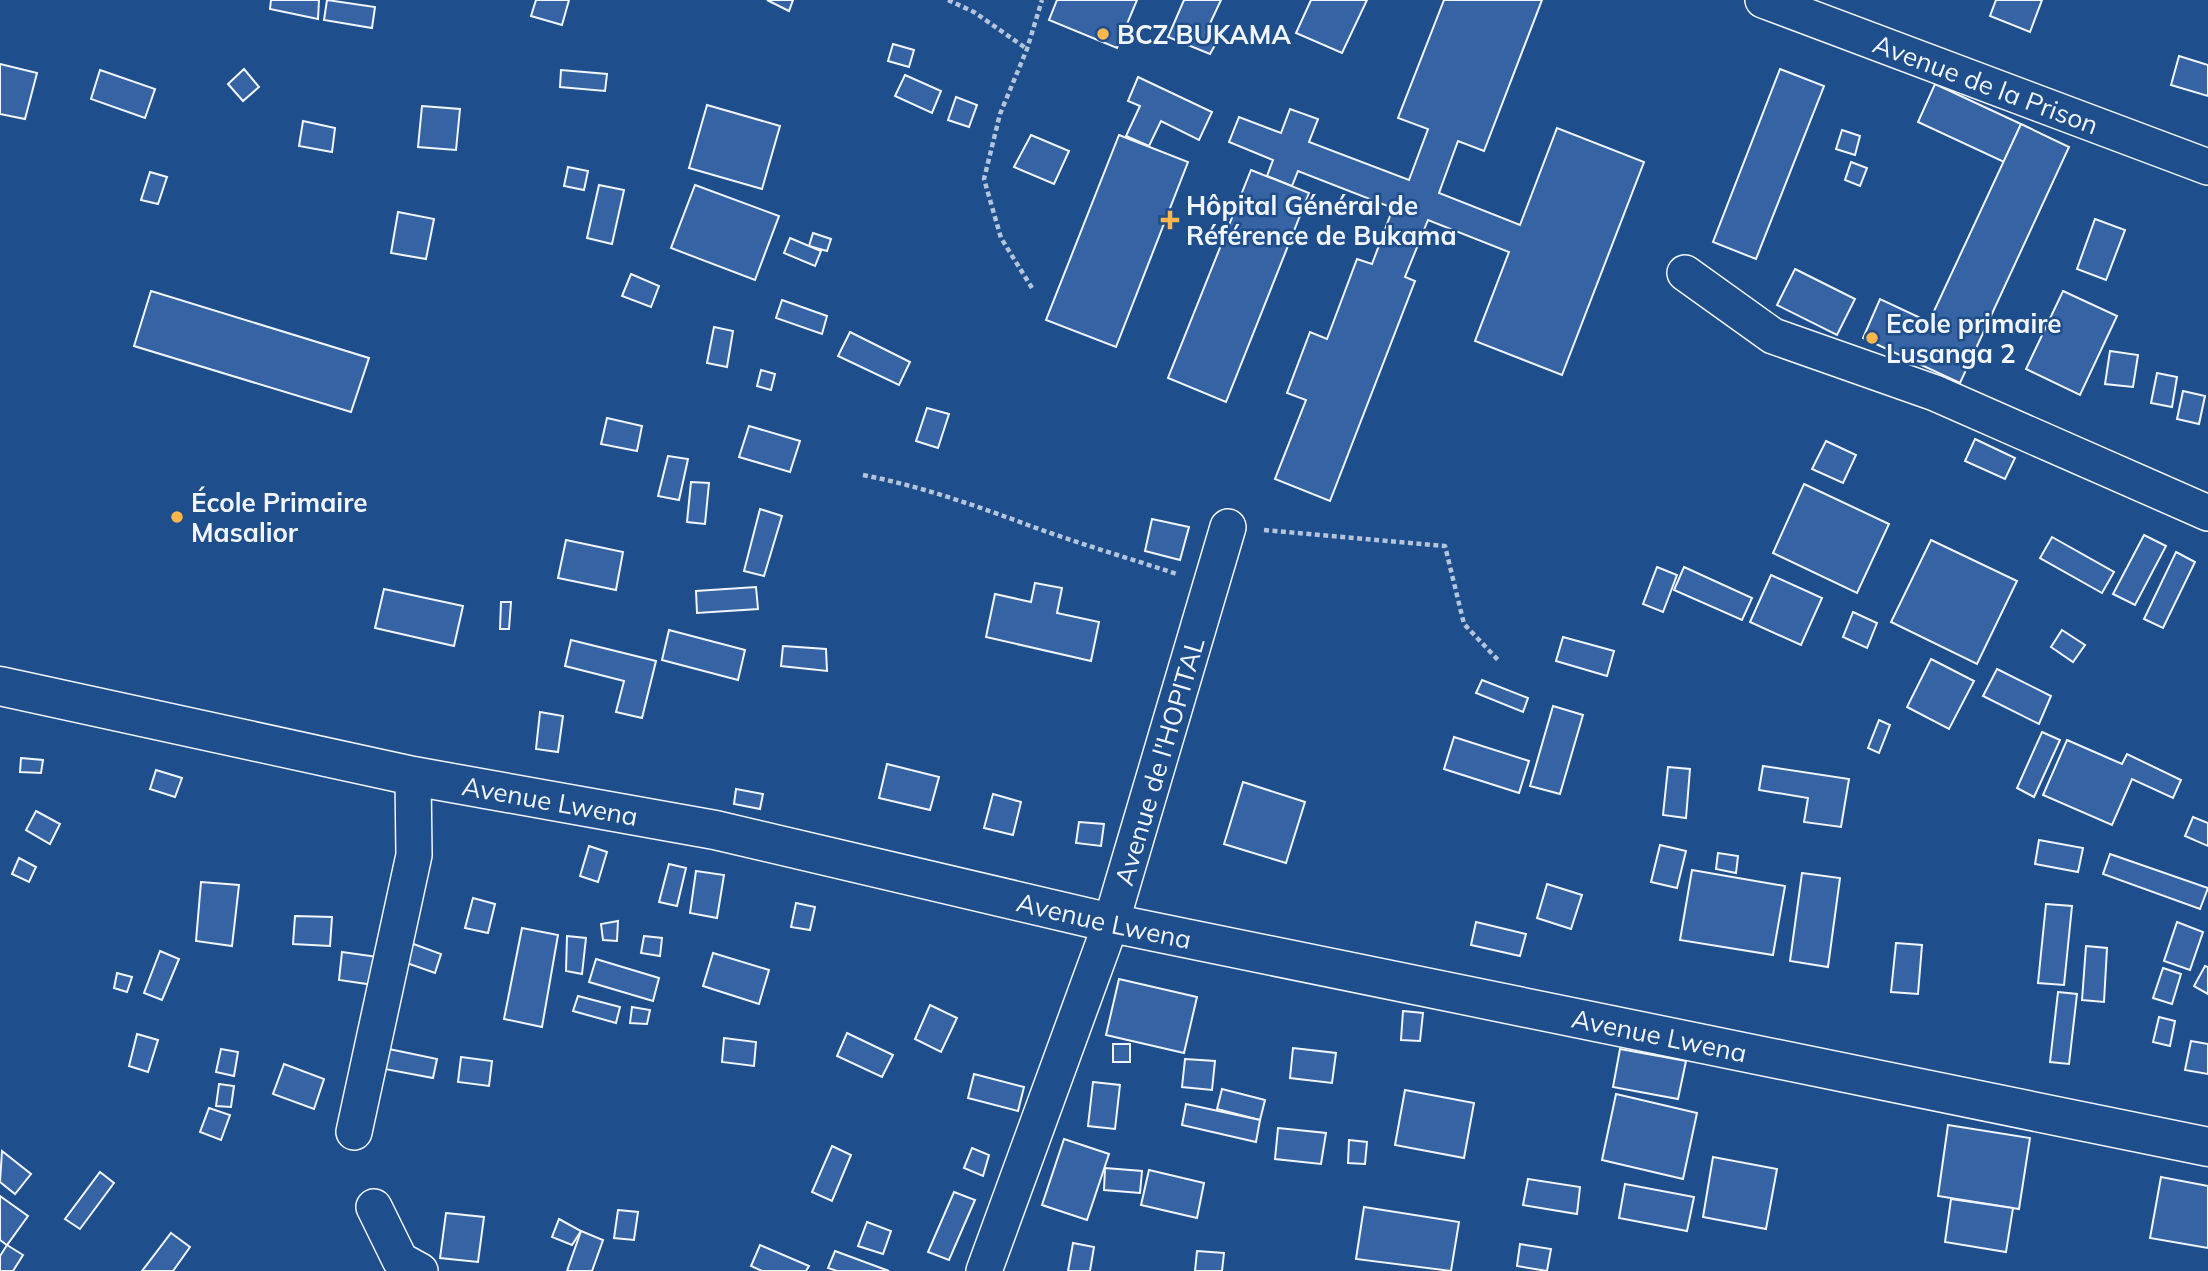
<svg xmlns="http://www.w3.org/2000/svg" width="2208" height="1271" font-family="Mulish,sans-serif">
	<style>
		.building { fill: #3563a3; stroke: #f2f6ff; stroke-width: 2 }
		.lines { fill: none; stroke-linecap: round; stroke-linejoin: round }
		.minor-casing { stroke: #f2f6ff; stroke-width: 38 }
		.secondary-casing { stroke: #f2f6ff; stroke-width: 41 }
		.path { stroke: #b3c4dc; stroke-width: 4.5; stroke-dasharray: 5 3.5; stroke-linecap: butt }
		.minor { stroke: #1f4e8c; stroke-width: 35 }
		.secondary { stroke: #1f4e8c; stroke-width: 38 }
		.poi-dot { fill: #ffb74d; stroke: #1f4e8c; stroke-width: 2.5 }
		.labels { text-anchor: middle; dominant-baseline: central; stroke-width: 5; stroke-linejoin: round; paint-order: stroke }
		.poi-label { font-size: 26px; font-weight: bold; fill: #f2f6ff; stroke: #1f4e8c; text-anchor: start }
		.street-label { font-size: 26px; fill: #f2f6ff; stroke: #1f4e8c }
	</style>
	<rect width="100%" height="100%" fill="#1f4e8c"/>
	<g class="building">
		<path d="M271 0H319L318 19 270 9Z"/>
		<path d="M327 0 375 7 372 28 324 20Z"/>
		<path d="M536 0H569L562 25 531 16Z"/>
		<path d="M767 0H793L789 11Z"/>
		<path d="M1057 0H1137L1117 48 1049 20Z"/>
		<path d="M1184 0H1221L1206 32 1219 38 1210 54 1168 37Z"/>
		<path d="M1311 0H1367L1342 53 1296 33Z"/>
		<path d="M1444 0H1542L1484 151 1458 141 1439 193 1520 225 1557 128 1644 162 1562 375 1475 341 1509 252 1428 220 1405 277 1415 281 1330 501 1275 479 1306 400 1287 393 1310 332 1327 339 1357 259 1372 264 1393 208 1298 171 1292 186 1267 176 1273 160 1229 142 1239 117 1281 133 1290 109 1318 119 1309 142 1409 180 1428 129 1398 118Z"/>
		<path d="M1996 0H2042L2030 32 1990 16Z"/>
		<path d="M893 44 914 50 909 67 888 61Z"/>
		<path d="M2179 56 2208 65V96L2171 85Z"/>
		<path d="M0 64 37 73 25 119 0 114Z"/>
		<path d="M244 69 259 87 243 101 228 84Z"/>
		<path d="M1780 69 1824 86 1756 259 1713 242Z"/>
		<path d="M100 70 155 89 145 118 91 99Z"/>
		<path d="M561 70 607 74 605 91 560 87Z"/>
		<path d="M905 75 941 91 932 113 895 96Z"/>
		<path d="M1138 77 1212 112 1199 140 1161 121 1149 146 1126 136 1140 106 1128 101Z"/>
		<path d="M1935 84 2021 124 2004 162 1918 122Z"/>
		<path d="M956 97 977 105 969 127 948 120Z"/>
		<path d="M707 105 780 126 762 189 689 168Z"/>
		<path d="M422 106 460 109 456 150 418 147Z"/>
		<path d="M303 121 335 128 332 152 299 146Z"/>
		<path d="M2021 124 2069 147 1960 383 1863 338 1880 299 1929 322Z"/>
		<path d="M1842 130 1860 136 1855 155 1836 149Z"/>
		<path d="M1031 135 1069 151 1054 184 1014 167Z"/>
		<path d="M1119 135 1188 162 1116 347 1046 320Z"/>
		<path d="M1851 162 1867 168 1860 186 1845 180Z"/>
		<path d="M568 167 588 171 584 190 564 186Z"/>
		<path d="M1251 170 1309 193 1226 402 1168 378Z"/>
		<path d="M150 172 167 177 158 204 141 200Z"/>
		<path d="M599 185 624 190 612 244 587 238Z"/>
		<path d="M695 185 779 216 755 280 671 248Z"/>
		<path d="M398 212 434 219 426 259 391 253Z"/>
		<path d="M2095 219 2125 230 2106 280 2077 269Z"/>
		<path d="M813 233 831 239 827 251 809 246Z"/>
		<path d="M790 238 821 251 815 266 784 253Z"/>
		<path d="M1795 269 1855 299 1837 335 1777 305Z"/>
		<path d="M631 274 659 286 651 307 622 296Z"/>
		<path d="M151 291 369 358 351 412 134 346Z"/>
		<path d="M2063 291 2117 316 2080 395 2026 369Z"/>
		<path d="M782 300 827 316 822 334 776 318Z"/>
		<path d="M714 327 733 331 727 367 707 363Z"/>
		<path d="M850 332 910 362 899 385 838 356Z"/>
		<path d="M2110 351 2138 355 2133 387 2105 384Z"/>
		<path d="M761 370 775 374 771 390 757 386Z"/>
		<path d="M2157 373 2177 377 2172 407 2151 403Z"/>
		<path d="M2183 391 2205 396 2199 424 2177 419Z"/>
		<path d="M927 408 949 414 938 448 916 441Z"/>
		<path d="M607 418 642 426 637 451 601 444Z"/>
		<path d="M749 426 800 441 790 472 739 457Z"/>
		<path d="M1975 439 2015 458 2005 479 1965 461Z"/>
		<path d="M1826 441 1856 455 1843 483 1812 469Z"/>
		<path d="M668 456 688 459 679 500 658 496Z"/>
		<path d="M691 482 709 483 705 524 687 522Z"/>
		<path d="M1804 484 1889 524 1857 593 1773 553Z"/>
		<path d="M760 509 782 516 764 576 744 571Z"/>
		<path d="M1152 519 1189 527 1180 560 1145 551Z"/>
		<path d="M2144 535 2166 546 2135 605 2113 594Z"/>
		<path d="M2052 537 2114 572 2102 593 2040 558Z"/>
		<path d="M566 540 623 552 616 590 558 578Z"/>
		<path d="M1931 540 2017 581 1977 664 1891 622Z"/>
		<path d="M2176 552 2195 562 2163 628 2144 619Z"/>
		<path d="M1657 567 1677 575 1663 612 1643 604Z"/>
		<path d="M1684 567 1752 598 1742 620 1674 590Z"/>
		<path d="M1771 575 1822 598 1801 645 1750 622Z"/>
		<path d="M1035 583 1062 588 1057 613 1099 622 1091 661 986 637 995 594 1031 602Z"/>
		<path d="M756 587 758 609 697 613 696 591Z"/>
		<path d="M384 589 463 606 454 646 375 628Z"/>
		<path d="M501 602H511L509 629H500Z"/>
		<path d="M1853 612 1877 623 1867 648 1843 637Z"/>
		<path d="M669 630 745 650 738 680 662 660Z"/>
		<path d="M2062 630 2085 645 2073 662 2051 647Z"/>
		<path d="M1563 637 1614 651 1607 676 1556 661Z"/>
		<path d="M571 640 656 661 642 718 616 712 624 681 565 666Z"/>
		<path d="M783 646 826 649 827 671 781 666Z"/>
		<path d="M1931 659 1974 681 1949 729 1907 707Z"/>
		<path d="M1997 669 2051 696 2039 724 1983 696Z"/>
		<path d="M1482 680 1528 698 1523 712 1476 693Z"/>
		<path d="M1553 706 1583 715 1560 794 1530 786Z"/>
		<path d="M540 712 563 716 558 752 536 749Z"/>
		<path d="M1879 720 1890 725 1879 753 1868 748Z"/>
		<path d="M2042 732 2060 740 2034 797 2017 788Z"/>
		<path d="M1454 737 1529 761 1519 793 1444 769Z"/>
		<path d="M2067 740 2122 764 2127 754 2181 780 2173 798 2132 779 2112 825 2043 795Z"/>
		<path d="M21 758 43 760 41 773 20 772Z"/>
		<path d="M887 764 939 777 930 810 879 798Z"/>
		<path d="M1763 766 1849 779 1841 827 1804 822 1808 798 1759 790Z"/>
		<path d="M1668 767 1690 769 1686 818 1663 815Z"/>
		<path d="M156 770 182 778 175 797 150 789Z"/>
		<path d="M1243 782 1305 802 1286 863 1224 844Z"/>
		<path d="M736 789 763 794 760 809 734 804Z"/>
		<path d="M993 794 1021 802 1013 835 984 828Z"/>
		<path d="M36 811 60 824 50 844 26 830Z"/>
		<path d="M2193 817 2208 823V846L2185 836Z"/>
		<path d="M1079 822 1104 824 1101 846 1076 843Z"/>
		<path d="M2039 840 2083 848 2078 872 2035 864Z"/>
		<path d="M1660 845 1686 851 1677 888 1651 882Z"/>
		<path d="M589 846 607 852 598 882 580 876Z"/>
		<path d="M1718 853 1738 856 1736 873 1716 869Z"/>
		<path d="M2110 854 2208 888 2200 909 2103 874Z"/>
		<path d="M19 858 36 867 29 882 12 874Z"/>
		<path d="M669 864 686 868 677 906 659 902Z"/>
		<path d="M1692 870 1785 886 1773 955 1680 940Z"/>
		<path d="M696 871 724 875 717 918 690 913Z"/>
		<path d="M1802 873 1840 878 1828 967 1790 961Z"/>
		<path d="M201 882 239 885 232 946 196 941Z"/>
		<path d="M1547 884 1582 895 1571 929 1537 918Z"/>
		<path d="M473 898 495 904 488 933 465 928Z"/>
		<path d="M796 903 815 907 810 930 791 927Z"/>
		<path d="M2046 904 2072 906 2064 985 2038 983Z"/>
		<path d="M295 916 332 917 330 946 293 944Z"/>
		<path d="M618 921 617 941 603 940 601 924Z"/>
		<path d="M1476 922 1526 934 1520 956 1471 945Z"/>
		<path d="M2177 922 2203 932 2190 970 2164 961Z"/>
		<path d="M522 928 558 935 542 1027 504 1019Z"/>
		<path d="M567 936 586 938 582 974 566 971Z"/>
		<path d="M644 936 662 938 660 956 641 953Z"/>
		<path d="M408 942 441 954 435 973 401 961Z"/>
		<path d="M1896 943 1922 945 1918 994 1891 992Z"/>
		<path d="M2086 946 2107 948 2104 1002 2082 1000Z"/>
		<path d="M160 951 179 959 162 1000 144 993Z"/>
		<path d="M342 952 378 957 374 985 339 980Z"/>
		<path d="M713 953 769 970 759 1004 703 986Z"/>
		<path d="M596 959 659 978 653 1001 589 982Z"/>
		<path d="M2205 966 2208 967V994L2194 986Z"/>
		<path d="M2163 968 2181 974 2172 1004 2153 998Z"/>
		<path d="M117 973 132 977 127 992 114 988Z"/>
		<path d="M1119 979 1197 997 1184 1053 1106 1035Z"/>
		<path d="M2058 992 2077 994 2069 1064 2050 1062Z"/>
		<path d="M578 996 620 1007 616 1023 573 1011Z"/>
		<path d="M930 1005 957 1018 941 1052 915 1039Z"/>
		<path d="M632 1007 650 1010 647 1024 630 1023Z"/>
		<path d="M1403 1011 1423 1013 1420 1041 1401 1040Z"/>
		<path d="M2159 1017 2175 1021 2170 1046 2153 1042Z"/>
		<path d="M847 1033 893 1055 882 1077 837 1056Z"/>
		<path d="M137 1034 158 1040 148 1072 129 1066Z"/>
		<path d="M724 1038 756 1042 754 1066 722 1062Z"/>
		<path d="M2191 1041 2208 1044V1074L2185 1070Z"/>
		<rect x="1113" y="1044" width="17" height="18"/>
		<path d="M1293 1048 1336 1053 1332 1083 1290 1078Z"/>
		<path d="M221 1049 238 1052 234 1076 216 1072Z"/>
		<path d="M389 1049 437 1059 433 1078 385 1069Z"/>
		<path d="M1620 1049 1686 1061 1678 1099 1613 1087Z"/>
		<path d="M461 1057 492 1061 489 1086 458 1082Z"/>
		<path d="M1185 1059 1215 1061 1212 1090 1182 1087Z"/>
		<path d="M284 1064 324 1079 314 1109 273 1094Z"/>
		<path d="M974 1074 1024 1087 1018 1111 968 1098Z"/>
		<path d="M1093 1082 1120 1085 1115 1129 1088 1126Z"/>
		<path d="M219 1084 234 1086 231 1107 216 1106Z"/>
		<path d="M1222 1089 1265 1100 1260 1120 1217 1109Z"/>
		<path d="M1405 1090 1474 1103 1464 1158 1395 1145Z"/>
		<path d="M1616 1094 1697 1113 1683 1179 1602 1160Z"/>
		<path d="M1186 1104 1260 1120 1256 1142 1182 1125Z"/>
		<path d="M209 1108 230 1115 221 1140 200 1132Z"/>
		<path d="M1948 1125 2030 1138 2019 1209 1938 1196Z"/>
		<path d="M1278 1128 1326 1133 1321 1164 1275 1159Z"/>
		<path d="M1064 1139 1109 1154 1087 1220 1042 1205Z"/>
		<path d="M1349 1140 1367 1142 1365 1164 1348 1163Z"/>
		<path d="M832 1146 851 1155 832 1201 812 1192Z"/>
		<path d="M972 1148 989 1155 983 1176 964 1168Z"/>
		<path d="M2 1151 31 1174 15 1194 0 1182Z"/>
		<path d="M1713 1157 1777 1169 1766 1229 1703 1217Z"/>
		<path d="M1105 1168 1142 1171 1140 1193 1104 1190Z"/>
		<path d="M1149 1170 1204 1183 1197 1218 1141 1205Z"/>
		<path d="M100 1172 114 1183 80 1229 65 1219Z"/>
		<path d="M2161 1177 2208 1186V1248L2150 1238Z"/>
		<path d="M1528 1179 1580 1187 1577 1214 1523 1205Z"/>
		<path d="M1625 1184 1694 1197 1687 1231 1619 1218Z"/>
		<path d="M954 1192 975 1200 949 1260 928 1252Z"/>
		<path d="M0 1196 28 1216 7 1245 0 1240Z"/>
		<path d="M1951 1199 2013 1208 2006 1252 1945 1242Z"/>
		<path d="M1364 1207 1459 1222 1451 1271 1356 1259Z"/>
		<path d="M618 1210 638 1212 634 1240 614 1238Z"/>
		<path d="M446 1213 484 1217 478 1262 440 1258Z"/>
		<path d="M559 1219 581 1231 572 1245 552 1237Z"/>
		<path d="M867 1222 891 1231 883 1254 858 1246Z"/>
		<path d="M581 1231 603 1240 592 1271H567Z"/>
		<path d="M171 1233 190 1247 173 1271H142Z"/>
		<path d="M1073 1243 1094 1247 1090 1271H1068Z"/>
		<path d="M1520 1244 1551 1249 1547 1271 1517 1266Z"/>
		<path d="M7 1245 23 1255 13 1271H0V1256Z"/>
		<path d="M760 1245 809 1266 806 1271H762L751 1266Z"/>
		<path d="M835 1251 889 1271H837L828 1268Z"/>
		<path d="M1197 1251 1224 1253 1222 1271H1195Z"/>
	</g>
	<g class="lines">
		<g class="minor-casing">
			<g id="minor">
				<path id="s1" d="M1763 0 2208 167"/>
				<path d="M1685 273 1773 336 1935 393 2208 513"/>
				<path d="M354 1132 414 855 413 776"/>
				<path d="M374 1207 400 1260 420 1271"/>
				<path id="s2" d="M984 1271 1111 923 1228 527"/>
			</g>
		</g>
		<g class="secondary-casing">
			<g id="secondary">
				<path id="s3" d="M0 686 413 776 715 830 1111 923 2208 1147"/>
			</g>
		</g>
		<g class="path">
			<path d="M948 0 974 12 1027 49"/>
			<path d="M1032 288 1001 238 984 179 1000 114 1027 49 1042 0"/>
			<path d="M863 475C920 486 974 505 1028 525 1077 543 1128 558 1177 574"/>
			<path d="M1264 530 1445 546 1464 624 1498 660"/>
		</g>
		<use href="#minor" class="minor"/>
		<use href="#secondary" class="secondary"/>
	</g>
	<g class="poi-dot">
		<circle cx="1103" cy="34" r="7"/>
		<path d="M1166.5 209.5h7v7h7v7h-7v7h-7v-7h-7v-7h7z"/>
		<circle cx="1872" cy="338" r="7"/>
		<circle cx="177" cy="517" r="7"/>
	</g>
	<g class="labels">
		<g class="poi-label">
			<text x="1117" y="34">BCZ BUKAMA</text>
			<text x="1186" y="205">Hôpital Général de<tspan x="1186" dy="30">Référence de Bukama</tspan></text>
			<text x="1886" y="323">Ecole primaire<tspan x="1886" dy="30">Lusanga 2</tspan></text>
			<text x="191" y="502">École Primaire<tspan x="191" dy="30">Masalior</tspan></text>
		</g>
		<g class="street-label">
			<text stroke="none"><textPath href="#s1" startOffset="238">Avenue de la Prison</textPath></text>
			<text stroke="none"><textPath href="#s2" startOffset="539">Avenue de l'HOPITAL</textPath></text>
			<text stroke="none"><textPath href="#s3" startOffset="562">Avenue Lwena</textPath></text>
			<text stroke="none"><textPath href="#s3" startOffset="1129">Avenue Lwena</textPath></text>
			<text stroke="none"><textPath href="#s3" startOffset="1696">Avenue Lwena</textPath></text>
		</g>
	</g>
</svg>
